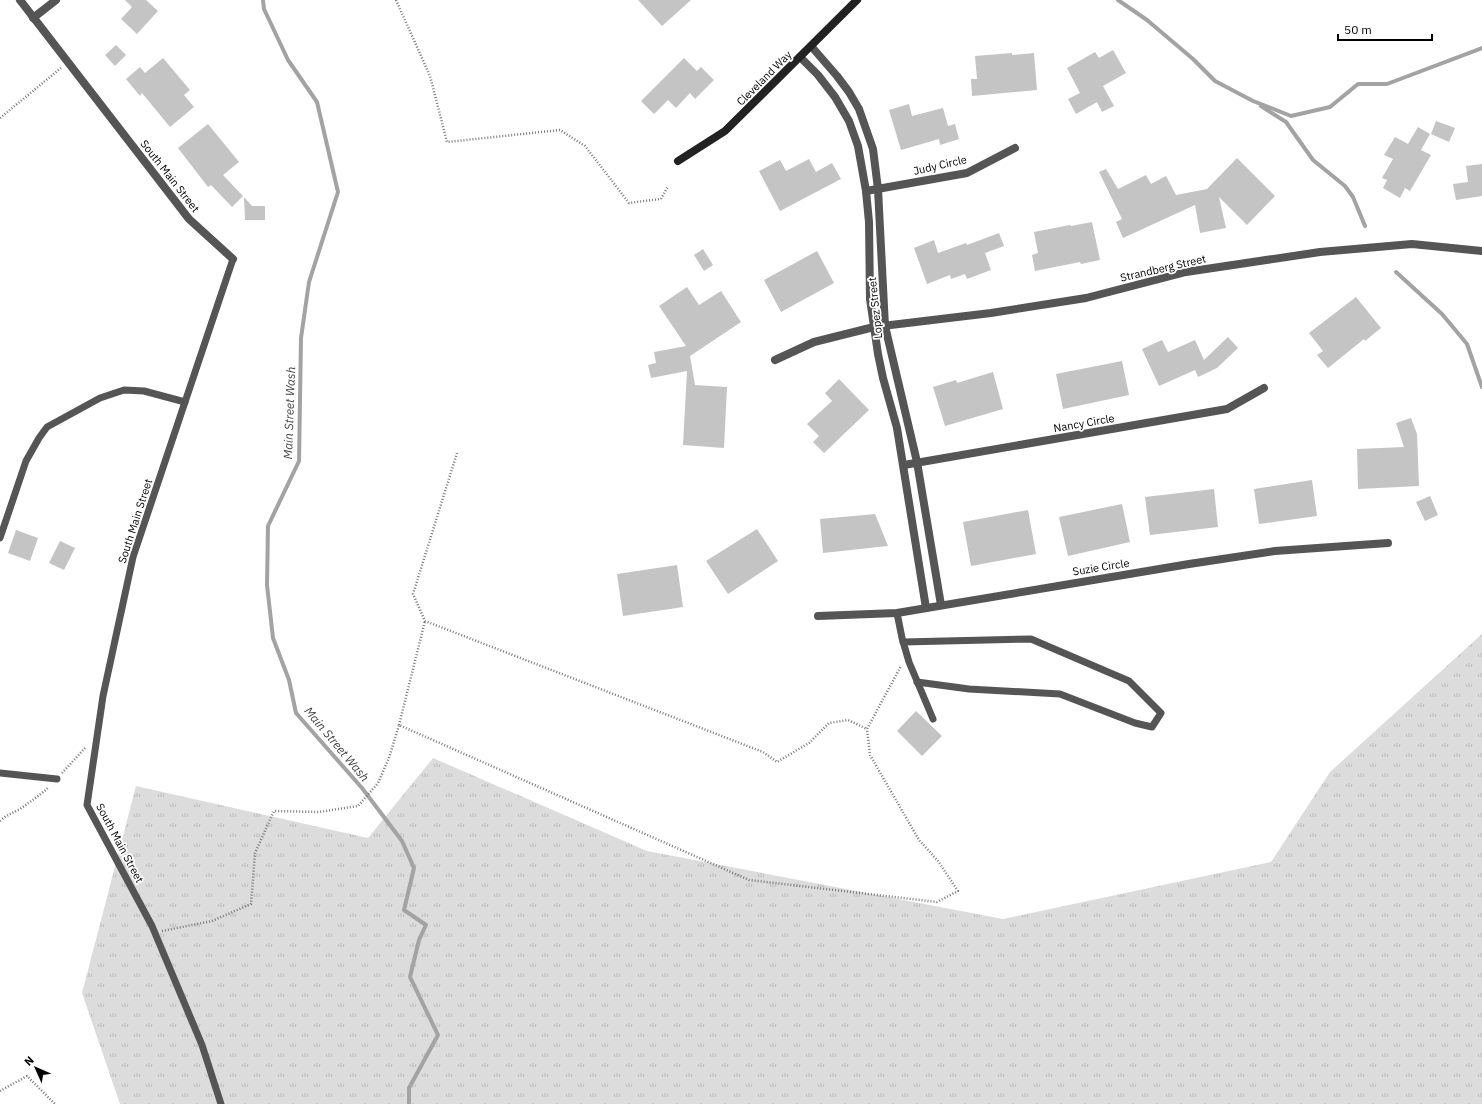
<svg xmlns="http://www.w3.org/2000/svg" width="1482" height="1104" font-family="'IBM Plex Sans',sans-serif">
	<style>
		.grass { fill: url(#grass-tufts) }
		.lines { fill: none; stroke-linecap: round; stroke-linejoin: round }
		.stream { stroke: #a3a3a3; stroke-width: 4 }
		.building { fill: #c4c4c4 }
		.path { stroke: #777; stroke-width: 2.5; stroke-dasharray: 1 2; stroke-linecap: butt }
		.lane { stroke: #555; stroke-width: 7 }
		.street { stroke: #555; stroke-width: 8 }
		.secondary { stroke: #222; stroke-width: 8 }
		.labels { text-anchor: middle; dominant-baseline: central; stroke-width: 3.5; stroke-linejoin: round; paint-order: stroke }
		.street-label { font-size: 11px; fill: #000; stroke: #fff }
		.water-label { font-size: 12px; font-style: italic; fill: #444; stroke: #fff }
	</style>
	<defs>
		<pattern id="grass-tufts" width="24" height="20" patternUnits="userSpaceOnUse"><rect width="24" height="20" fill="#dcdcdc"/><path d="M3 7l-1-3M5 7V3M7 7l1-3M15 17l-1-3M17 17v-4M19 17l1-3" fill="none" stroke="#bbb"/></pattern>
	</defs>
	<rect width="100%" height="100%" fill="#fff"/>
	<path class="grass" d="M1482 634V1104H120L82 993 136 786 368 838 433 758 647 851 1003 919 1271 862 1330 772Z"/>
	<g class="lines">
		<g class="stream">
			<path d="M263 0 264 9 288 60 317 102 338 192 309 282 301 338 299 461 268 526 267 585 273 638 289 680 296 713 362 788 402 841 414 868 404 910 426 925 419 940 410 977 438 1035 409 1088V1104"/>
			<path d="M1118 0 1147 20 1193 59 1215 81 1253 101 1291 116 1330 107 1358 84H1387L1482 48"/>
			<path d="M1261 106 1286 122 1313 160 1345 186 1353 197 1365 226"/>
			<path d="M1396 272 1442 314 1467 344 1482 387"/>
		</g>
	</g>
	<g class="building">
		<path d="M125 0H146L158 11 137 34 121 19 132 7Z"/>
		<path d="M638 0H691L662 26Z"/>
		<path d="M116 45 126 55 115 66 105 55Z"/>
		<path d="M1113 50 1126 73 1103 86 1114 106 1102 112 1097 102 1076 114 1068 99 1080 93 1067 68 1095 52 1099 58Z"/>
		<path d="M1012 53V55L1034 53 1037 90 972 96 971 79H977L975 56Z"/>
		<path d="M163 58 190 90 184 95 194 107 170 127 142 93 140 96 126 79 140 67 145 73Z"/>
		<path d="M684 58 697 71 701 67 714 80 695 99 690 93 676 108 668 100 654 114 641 101Z"/>
		<path d="M909 104 912 116 943 108 948 126 955 124 959 139 940 145 939 139 901 150 889 110Z"/>
		<path d="M1436 121 1455 128 1449 142 1431 134Z"/>
		<path d="M208 124 239 162 223 175 243 196 232 207 211 185 208 187 178 148Z"/>
		<path d="M1418 127 1430 134 1421 150 1431 155 1410 191 1405 188 1400 198 1383 188 1387 180 1382 178 1393 159 1384 155 1395 137 1408 144Z"/>
		<path d="M1237 158 1275 196 1247 225 1219 197 1226 228 1200 233 1195 205 1123 238 1116 222 1122 219 1099 172 1106 169 1118 189 1146 175 1151 184 1166 176 1176 195 1207 189Z"/>
		<path d="M809 159 816 172 832 163 841 179 780 211 759 171 780 160 786 171Z"/>
		<path d="M1482 164V196L1456 200 1453 184 1468 182 1466 166Z"/>
		<path d="M244 197 252 206H265V220H245Z"/>
		<path d="M1092 222 1100 260 1081 264 1080 262 1035 271 1032 255 1038 253 1034 232 1070 225 1071 226Z"/>
		<path d="M999 233 1004 246 985 253 991 270 967 279 965 274 951 279 950 275 927 284 914 248 934 240 938 253 966 243 967 245Z"/>
		<path d="M703 249 713 265 704 271 694 255Z"/>
		<path d="M817 251 834 283 781 312 764 280Z"/>
		<path d="M687 287 699 305 721 291 741 322 690 356 695 385 727 387 724 448 683 445 687 371 651 378 648 365 656 363 654 352 686 346 659 306Z"/>
		<path d="M1356 297 1381 328 1365 341 1364 339 1328 368 1317 355 1323 351 1309 333Z"/>
		<path d="M1228 337 1238 348 1217 368 1198 377 1195 370 1159 386 1142 349 1162 340 1168 352 1195 340 1204 360Z"/>
		<path d="M1122 361 1129 395 1063 409 1056 374Z"/>
		<path d="M993 372 1003 409 945 426 933 387 956 380 957 383Z"/>
		<path d="M839 379 869 410 824 453 813 442 819 436 807 424 832 401 825 393Z"/>
		<path d="M1411 418 1417 434 1419 486 1358 489 1357 449 1404 447 1396 423Z"/>
		<path d="M1312 480 1317 516 1259 524 1254 489Z"/>
		<path d="M1214 489 1218 527 1150 535 1145 497Z"/>
		<path d="M1430 496 1438 515 1425 521 1416 502Z"/>
		<path d="M1122 504 1130 542 1068 556 1059 517Z"/>
		<path d="M1028 510 1036 554 971 566 963 522Z"/>
		<path d="M875 514 888 546 823 553 820 519Z"/>
		<path d="M757 529 778 561 728 594 706 561Z"/>
		<path d="M16 530 38 538 30 561 8 553Z"/>
		<path d="M60 541 75 548 64 570 49 563Z"/>
		<path d="M677 565 683 607 623 616 617 574Z"/>
		<path d="M916 711 942 736 922 756 897 731Z"/>
	</g>
	<g class="lines">
		<g class="path">
			<path d="M396 0 430 76 447 142 560 130 585 146 629 203 661 199 668 186"/>
			<path d="M0 118 61 68"/>
			<path d="M457 453 413 594 425 621 763 752 777 762 809 743 829 723 848 720 867 729 901 666"/>
			<path d="M399 725 425 621"/>
			<path d="M62 773 86 747"/>
			<path d="M0 821C6 815 13 813 20 809 30 802 40 795 49 787"/>
			<path d="M162 931 212 921 251 904 255 853 274 811 319 812 358 806 378 783 389 758 399 725 749 880 937 902 958 891 938 861 919 840 870 755 867 729"/>
			<path d="M0 1091 27 1076 55 1104"/>
		</g>
		<g class="lane">
			<path d="M0 538 26 461 39 438 47 427 100 398 124 390 144 391 185 402"/>
			<path d="M897 613 902 638 909 662 933 719"/>
			<path d="M903 642 1031 639 1129 681 1161 713 1152 727 1135 723 1060 694 969 689 917 682"/>
			<path d="M0 773 57 779"/>
			<path d="M221 1104 202 1045 152 926 87 805 103 696 133 557 233 259"/>
		</g>
		<g class="street">
			<path d="M20 0 189 219 233 259"/>
			<path d="M33 18 56 0"/>
			<path d="M811 46 837 76 849 92 859 109 873 149 878 189 885 326 917 462 941 605"/>
			<path d="M800 57 818 75 835 97 849 121 858 146 866 191 869 222 870 299 878 354 883 378 897 428 926 608"/>
			<path d="M866 191 967 173 1015 148"/>
			<path d="M775 360 814 342 874 327 991 313 1086 298 1186 272 1320 252 1412 244 1482 251"/>
			<path d="M904 465 1227 409 1264 388"/>
			<path d="M818 616 897 613 1189 564 1275 551 1388 543"/>
		</g>
		<path class="secondary" d="M678 161 725 131 857 0"/>
	</g>
	<g class="labels">
		<g class="street-label">
			<text transform="translate(764 78) rotate(-45)">Cleveland Way</text>
			<text transform="translate(940 165) rotate(-13)">Judy Circle</text>
			<text transform="translate(170 176) rotate(52)">South Main Street</text>
			<text transform="translate(1163 268) rotate(-13)">Strandberg Street</text>
			<text transform="translate(875 308) rotate(-96)">Lopez Street</text>
			<text transform="translate(1084 423) rotate(-10)">Nancy Circle</text>
			<text transform="translate(135 521) rotate(-72)">South Main Street</text>
			<text transform="translate(1101 567) rotate(-9)">Suzie Circle</text>
			<text transform="translate(120 843) rotate(62)">South Main Street</text>
		</g>
		<g class="water-label">
			<text transform="translate(289 413) rotate(-88)">Main Street Wash</text>
			<text transform="translate(337 744) rotate(50)">Main Street Wash</text>
		</g>
	</g>
	<g transform="translate(36 1068) rotate(315)" stroke="#ffffff" stroke-width="3" paint-order="stroke">
	<path d="M0-3L7 15L0 10L-7 15Z" fill="#000000"/>
	<text y="-6" font-size="11" font-weight="bold" text-anchor="middle" fill="#000000">N</text>
	</g>
	<path d="M1338 34v6h94v-6" fill="none" stroke="#000000" stroke-width="2"/>
	<text x="1344" y="34" font-size="12" fill="#000000" stroke="#ffffff" stroke-width="3" paint-order="stroke">50 m</text>
</svg>
